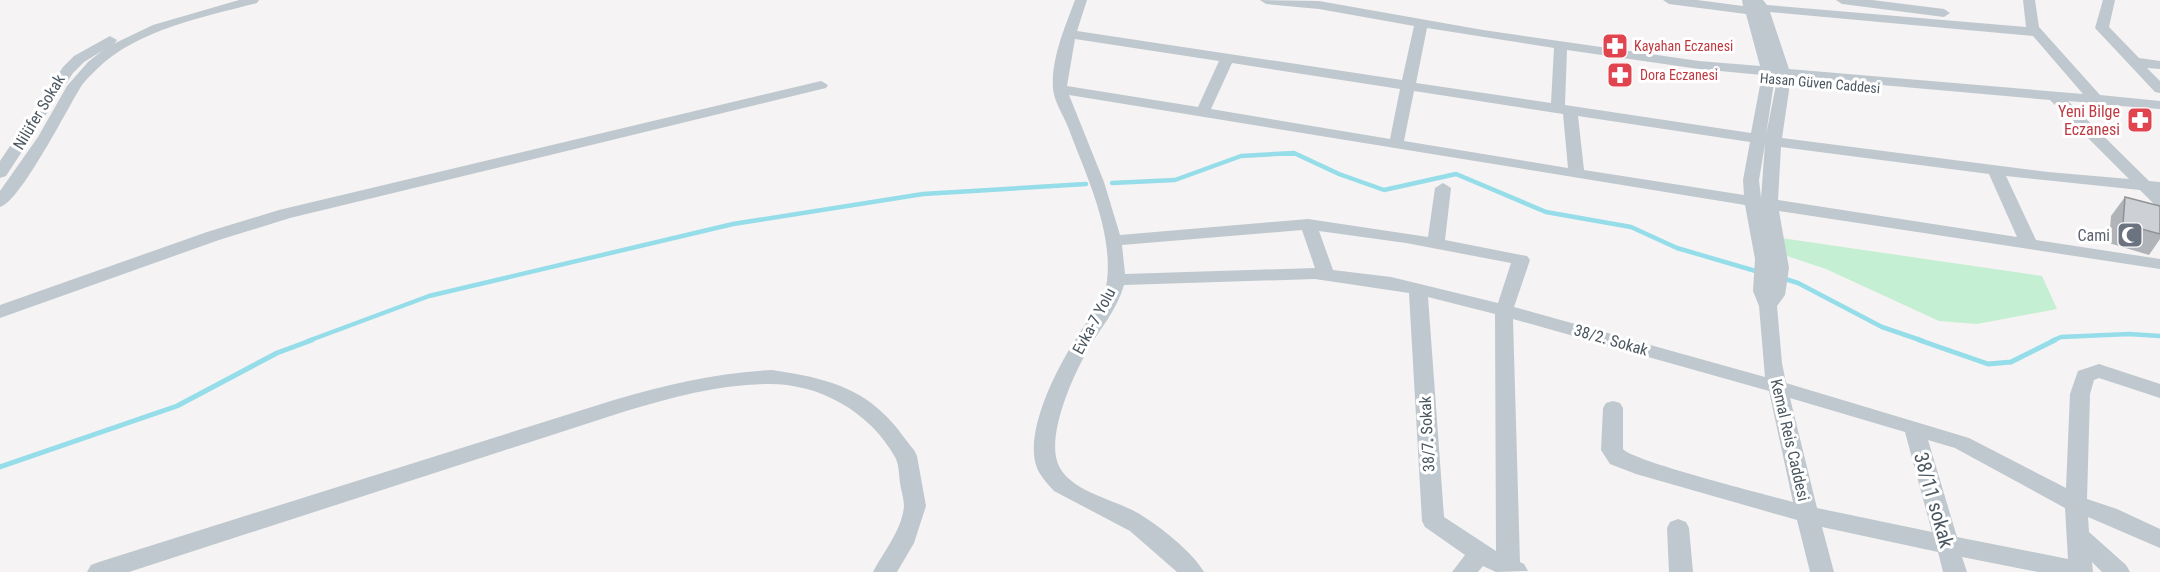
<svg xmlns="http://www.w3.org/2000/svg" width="2160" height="572" font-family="'Roboto Condensed',sans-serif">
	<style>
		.green { fill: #c5efd2 }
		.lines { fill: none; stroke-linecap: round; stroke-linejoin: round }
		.stream-far2 { stroke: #94dde9; stroke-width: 4 }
		.stream-far1 { stroke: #94dde9; stroke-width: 4.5 }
		.stream { stroke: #94dde9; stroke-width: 5 }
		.minor { fill: #bfc8ce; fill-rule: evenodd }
		.wall { fill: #b0b3b7 }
		.building { fill: #cdd0d5; stroke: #909295; stroke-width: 1.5 }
		.labels { text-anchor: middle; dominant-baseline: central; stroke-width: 6; stroke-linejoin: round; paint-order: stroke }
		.far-health-label { font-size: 14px; fill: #be3a42; stroke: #fff; text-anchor: start }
		.far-street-label { font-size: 14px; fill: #4b5760; stroke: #fff }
		.health-label { font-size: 16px; fill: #be3a42; stroke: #fff; text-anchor: end }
		.street-label { font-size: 16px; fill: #4b5760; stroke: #fff }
		.worship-label { font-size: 16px; fill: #5b616d; stroke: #fff; text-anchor: end }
		.near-street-label { font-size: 20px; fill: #4b5760; stroke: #fff }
	</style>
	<rect width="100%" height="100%" fill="#f5f3f3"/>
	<path class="green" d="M1781 238 2042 276 2057 309 1977 324 1939 321 1826 269 1787 256Z"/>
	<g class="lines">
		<path class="stream-far2" d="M1285 154H1295"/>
		<g class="stream-far1">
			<path d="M1112 183 1175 180 1241 156 1294 153 1339 174 1384 190 1456 174 1546 212 1631 227 1677 248 1759 272"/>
			<path d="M1782 278 1798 283 1882 327 1923 341"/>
			<path d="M308 341 429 296 733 224 923 194 1086 184"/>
			<path d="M2052 341 2061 337 2129 334 2160 336"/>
		</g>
		<g class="stream">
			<path d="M1919 340 1988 364 2011 362 2055 340"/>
			<path d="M0 467 177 406 277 353 312 340"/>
		</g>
		<g class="minor">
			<path d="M239 0H259L257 3C204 17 138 29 97 69 91 75 83 82 79 90 66 111 20 202 0 207V191L38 137 67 86 88 62 107 47 153 25Z"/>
			<path d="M1075 0H1087L1077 31 1402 80 1414 26 1319 9 1266 4 1260 0 1319 1 1483 30 1699 61 1760 66 1746 14 1669 4 1663 0H1697L1743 6 1742 0H1763L1767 5 2026 27 2023 0H2035L2039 27 2100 95 2160 101V109L2107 105 2100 108 2092 103 2068 101 2149 181 2160 182V206L2154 204 2140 190 2006 176 2036 240 2160 259V269L1779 211 1789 268 1785 295 1777 306 1782 363 1786 383 1969 438 2066 488 2070 394 2078 371 2099 364 2160 384V398L2099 378 2094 380 2090 394 2087 499 2117 509 2160 529V548L2088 517 2089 532 2126 565 2130 572H2102L2092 562 2093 572H2038L1962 557 1967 572H1943L1938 552 1822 527 1834 572H1810L1797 520 1636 474 1610 464 1601 450 1603 408 1606 403 1613 401 1620 403 1623 408V449C1632 461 1768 495 1793 502L1769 391 1513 319 1520 562 1524 564 1528 571 1496 572 1483 566 1478 572H1452L1465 555 1425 527 1422 521 1409 293 1315 279 1124 285C1118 306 1105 323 1093 341 1076 368 1050 425 1056 457 1062 490 1111 498 1136 512 1156 523 1193 552 1204 572H1177L1130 531 1054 491C1047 483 1039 475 1036 465 1025 429 1058 366 1077 337 1088 319 1104 302 1107 281 1113 229 1085 173 1068 127 1063 114 1054 102 1053 88 1051 59 1065 27 1075 0ZM1770 12 2033 36 2083 94 1789 69ZM1427 28 1554 48 1551 103 1416 83ZM1075 39 1219 61 1198 107 1067 86ZM1567 50 1699 69 1762 75 1751 133 1565 105ZM1232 63 1400 89 1390 139 1211 109ZM1775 76 1777 80 1766 135ZM1791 77 2050 100 2129 179 2048 172 1782 138ZM1414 91 1563 114 1568 168 1404 141ZM1069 95 1745 205 1755 259 1753 291 1759 306 1765 377 1514 307 1530 260 1527 256 1521 255 1445 240 1451 188 1443 183 1435 188 1428 237 1308 219 1120 235 1104 182ZM1578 116 1750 142 1743 180 1744 195 1584 170ZM1765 144 1761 198 1759 180ZM1781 147 1989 174 2017 237 1778 200ZM1302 230 1315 268 1125 274 1122 245ZM1319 231 1406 243 1511 263 1498 303 1391 277 1333 270ZM1428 297 1495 314 1496 551 1444 517ZM1790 398 1905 432 1932 532 1817 508ZM1928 440 1955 448 2065 508 2068 559 1957 537Z"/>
			<path d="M1836 0H1872L1944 9 1950 13 1944 17 1842 4Z"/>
			<path d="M2103 0H2115L2109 27 2139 58 2160 61V69L2147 68 2160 81V93L2155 92 2095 28Z"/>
			<path d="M110 36 117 40 115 43 84 62 73 73 6 176 0 178V161L63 67 74 56Z"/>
			<path d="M821 81 828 85 826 88 290 218 219 240 0 318V305L207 232 279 210Z"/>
			<path d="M772 370C813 376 854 384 884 414 895 424 904 438 914 450L917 456 926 506 914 543 897 572H873C884 551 902 530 904 506 904 499 901 490 900 483 899 475 899 464 895 457 870 412 820 384 770 384 720 384 674 397 626 411L129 572H87L91 565 99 562 614 400C669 384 715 373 772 370Z"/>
			<path d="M1678 519 1686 522 1689 528 1693 572H1669L1667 528 1670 522Z"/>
		</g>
	</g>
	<path class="wall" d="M2125 197 2160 206V239L2149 255 2109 243 2111 216Z"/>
	<path class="building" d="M2125 197 2160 206V234L2123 224Z"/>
	<defs>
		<g id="pharmacy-square" transform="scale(1.35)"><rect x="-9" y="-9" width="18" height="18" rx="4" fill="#e0444e" stroke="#fff"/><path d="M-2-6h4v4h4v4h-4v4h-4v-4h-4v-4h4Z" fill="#fff"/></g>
		<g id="mosque-square" transform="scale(1.35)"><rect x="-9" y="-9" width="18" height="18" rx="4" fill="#6b7280" stroke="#fff"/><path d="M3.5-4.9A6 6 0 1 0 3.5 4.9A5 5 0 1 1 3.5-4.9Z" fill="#fff"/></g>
	</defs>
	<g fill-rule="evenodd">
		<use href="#pharmacy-square" x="1615" y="46"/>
		<use href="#pharmacy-square" x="1620" y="75"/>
		<use href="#pharmacy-square" x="2140" y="120"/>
		<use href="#mosque-square" x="2130" y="235"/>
	</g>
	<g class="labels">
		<g class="far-health-label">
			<text x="1634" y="46">Kayahan Eczanesi</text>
			<text x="1640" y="75">Dora Eczanesi</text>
		</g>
		<g class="far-street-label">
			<text transform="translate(1820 83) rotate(5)">Hasan Güven Caddesi</text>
		</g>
		<g class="health-label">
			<text x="2120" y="111">Yeni Bilge<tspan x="2120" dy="18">Eczanesi</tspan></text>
		</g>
		<g class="street-label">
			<text transform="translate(39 112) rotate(-59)">Nilüfer Sokak</text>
			<text transform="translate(1094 321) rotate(-62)">Evka-7 Yolu</text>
			<text transform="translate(1611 340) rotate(16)">38/2. Sokak</text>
			<text transform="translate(1427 434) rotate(-93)">38/7. Sokak</text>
			<text transform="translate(1790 440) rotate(77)">Kemal Reis Caddesi</text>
		</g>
		<g class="worship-label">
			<text x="2110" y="235">Cami</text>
		</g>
		<g class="near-street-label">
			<text transform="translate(1934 500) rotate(74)">38/11 sokak</text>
		</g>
	</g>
</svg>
